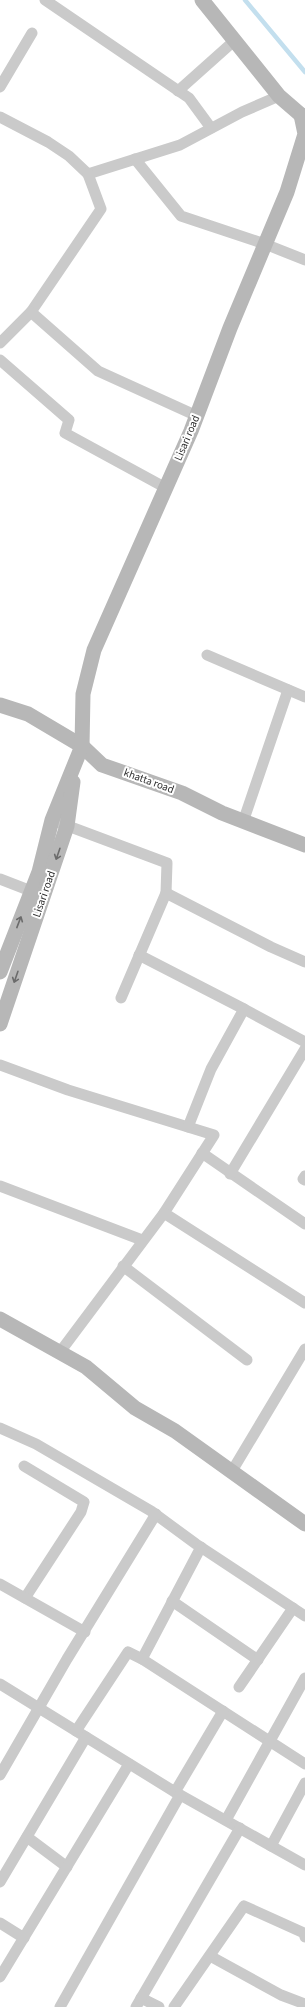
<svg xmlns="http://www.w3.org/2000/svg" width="305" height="2007" font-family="'Source Sans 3',sans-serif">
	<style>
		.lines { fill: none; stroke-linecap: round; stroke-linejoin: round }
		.stream { stroke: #c3dfee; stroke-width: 4.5 }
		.street { stroke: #cacaca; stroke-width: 11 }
		.secondary { stroke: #b7b7b7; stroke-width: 15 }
		.oneway { stroke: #6b6b6b }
		.labels { text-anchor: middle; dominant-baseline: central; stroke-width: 4; stroke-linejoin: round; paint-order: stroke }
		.street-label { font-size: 11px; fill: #2d2d2d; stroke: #fff }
	</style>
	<rect width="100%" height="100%" fill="#fff"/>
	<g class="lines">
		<path class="stream" d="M245 0 305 72"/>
		<g class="street">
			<path d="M45 0 189 98 211 128"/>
			<path d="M0 87 32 33"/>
			<path d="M178 91 234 41"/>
			<path d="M0 117 48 142 69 156 88 174 180 145 242 112 279 96"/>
			<path d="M135 159 181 216 265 244 305 260"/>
			<path d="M31 312 101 209 88 174"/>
			<path d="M0 343 31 312 98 371 197 416"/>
			<path d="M0 360 69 420 65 433 166 488"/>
			<path d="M207 655 305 697"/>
			<path d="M52 820 167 863 166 893"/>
			<path d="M243 822 288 690"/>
			<path d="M0 879 31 891"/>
			<path d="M139 955 244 1009"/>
			<path d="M121 998 166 893 271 947 305 962"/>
			<path d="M0 1065 68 1090 214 1135 164 1213 305 1303"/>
			<path d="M188 1127 211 1069 244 1009 305 1042"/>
			<path d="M202 1153 305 1224"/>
			<path d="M230 1174 305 1049"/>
			<path d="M305 1176 303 1179 305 1180"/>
			<path d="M0 1186 142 1240"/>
			<path d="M123 1266 247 1360"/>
			<path d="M60 1352 164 1213"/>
			<path d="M0 1428 36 1444 151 1511 196 1544 305 1616"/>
			<path d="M24 1466 84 1502 81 1512 25 1598"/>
			<path d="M232 1471 305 1349"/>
			<path d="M201 1547 142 1659 305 1764"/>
			<path d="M0 1584 85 1632"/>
			<path d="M172 1601 258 1660"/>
			<path d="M0 1684 175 1792 305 1865"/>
			<path d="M239 1687 293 1608"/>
			<path d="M76 1731 128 1652 142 1659"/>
			<path d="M0 1775 67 1659 156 1514"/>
			<path d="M175 1792 223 1711"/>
			<path d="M226 1820 305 1678"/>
			<path d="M27 1837 67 1867"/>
			<path d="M271 1846 305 1783"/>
			<path d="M0 1882 86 1737"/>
			<path d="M0 1923 24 1938"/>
			<path d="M210 1956 281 1995 305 2004"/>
			<path d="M0 1977 129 1764"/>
			<path d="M141 1998 159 2007"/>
			<path d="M60 2007 180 1795"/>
			<path d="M136 2007 240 1828"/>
			<path d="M174 2007 244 1906 304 1933 305 1937"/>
		</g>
		<g class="secondary">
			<path d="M202 0 279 96 301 115"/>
			<path d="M0 705 28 714 82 746 102 765 182 793 222 813 305 845"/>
			<path d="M0 972 39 872 52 820 82 746 83 694 94 650 191 431 230 328 287 192 305 134 301 115"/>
			<path d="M0 1024 67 826 73 782"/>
			<path d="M0 1319 86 1367 135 1408 175 1431 305 1524"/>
		</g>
	</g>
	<defs><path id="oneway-shaft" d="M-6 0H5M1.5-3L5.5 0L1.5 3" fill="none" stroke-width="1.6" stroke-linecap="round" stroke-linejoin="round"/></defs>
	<g class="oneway">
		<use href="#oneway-shaft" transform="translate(58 854) rotate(109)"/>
		<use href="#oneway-shaft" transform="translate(19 922) rotate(-69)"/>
		<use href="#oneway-shaft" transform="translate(16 977) rotate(109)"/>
	</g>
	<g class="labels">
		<g class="street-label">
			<text transform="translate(187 438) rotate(-67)">Lisari road</text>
			<text transform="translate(149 781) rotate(20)">khatta road</text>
			<text transform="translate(44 894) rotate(-71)">Lisari road</text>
		</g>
	</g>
</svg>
